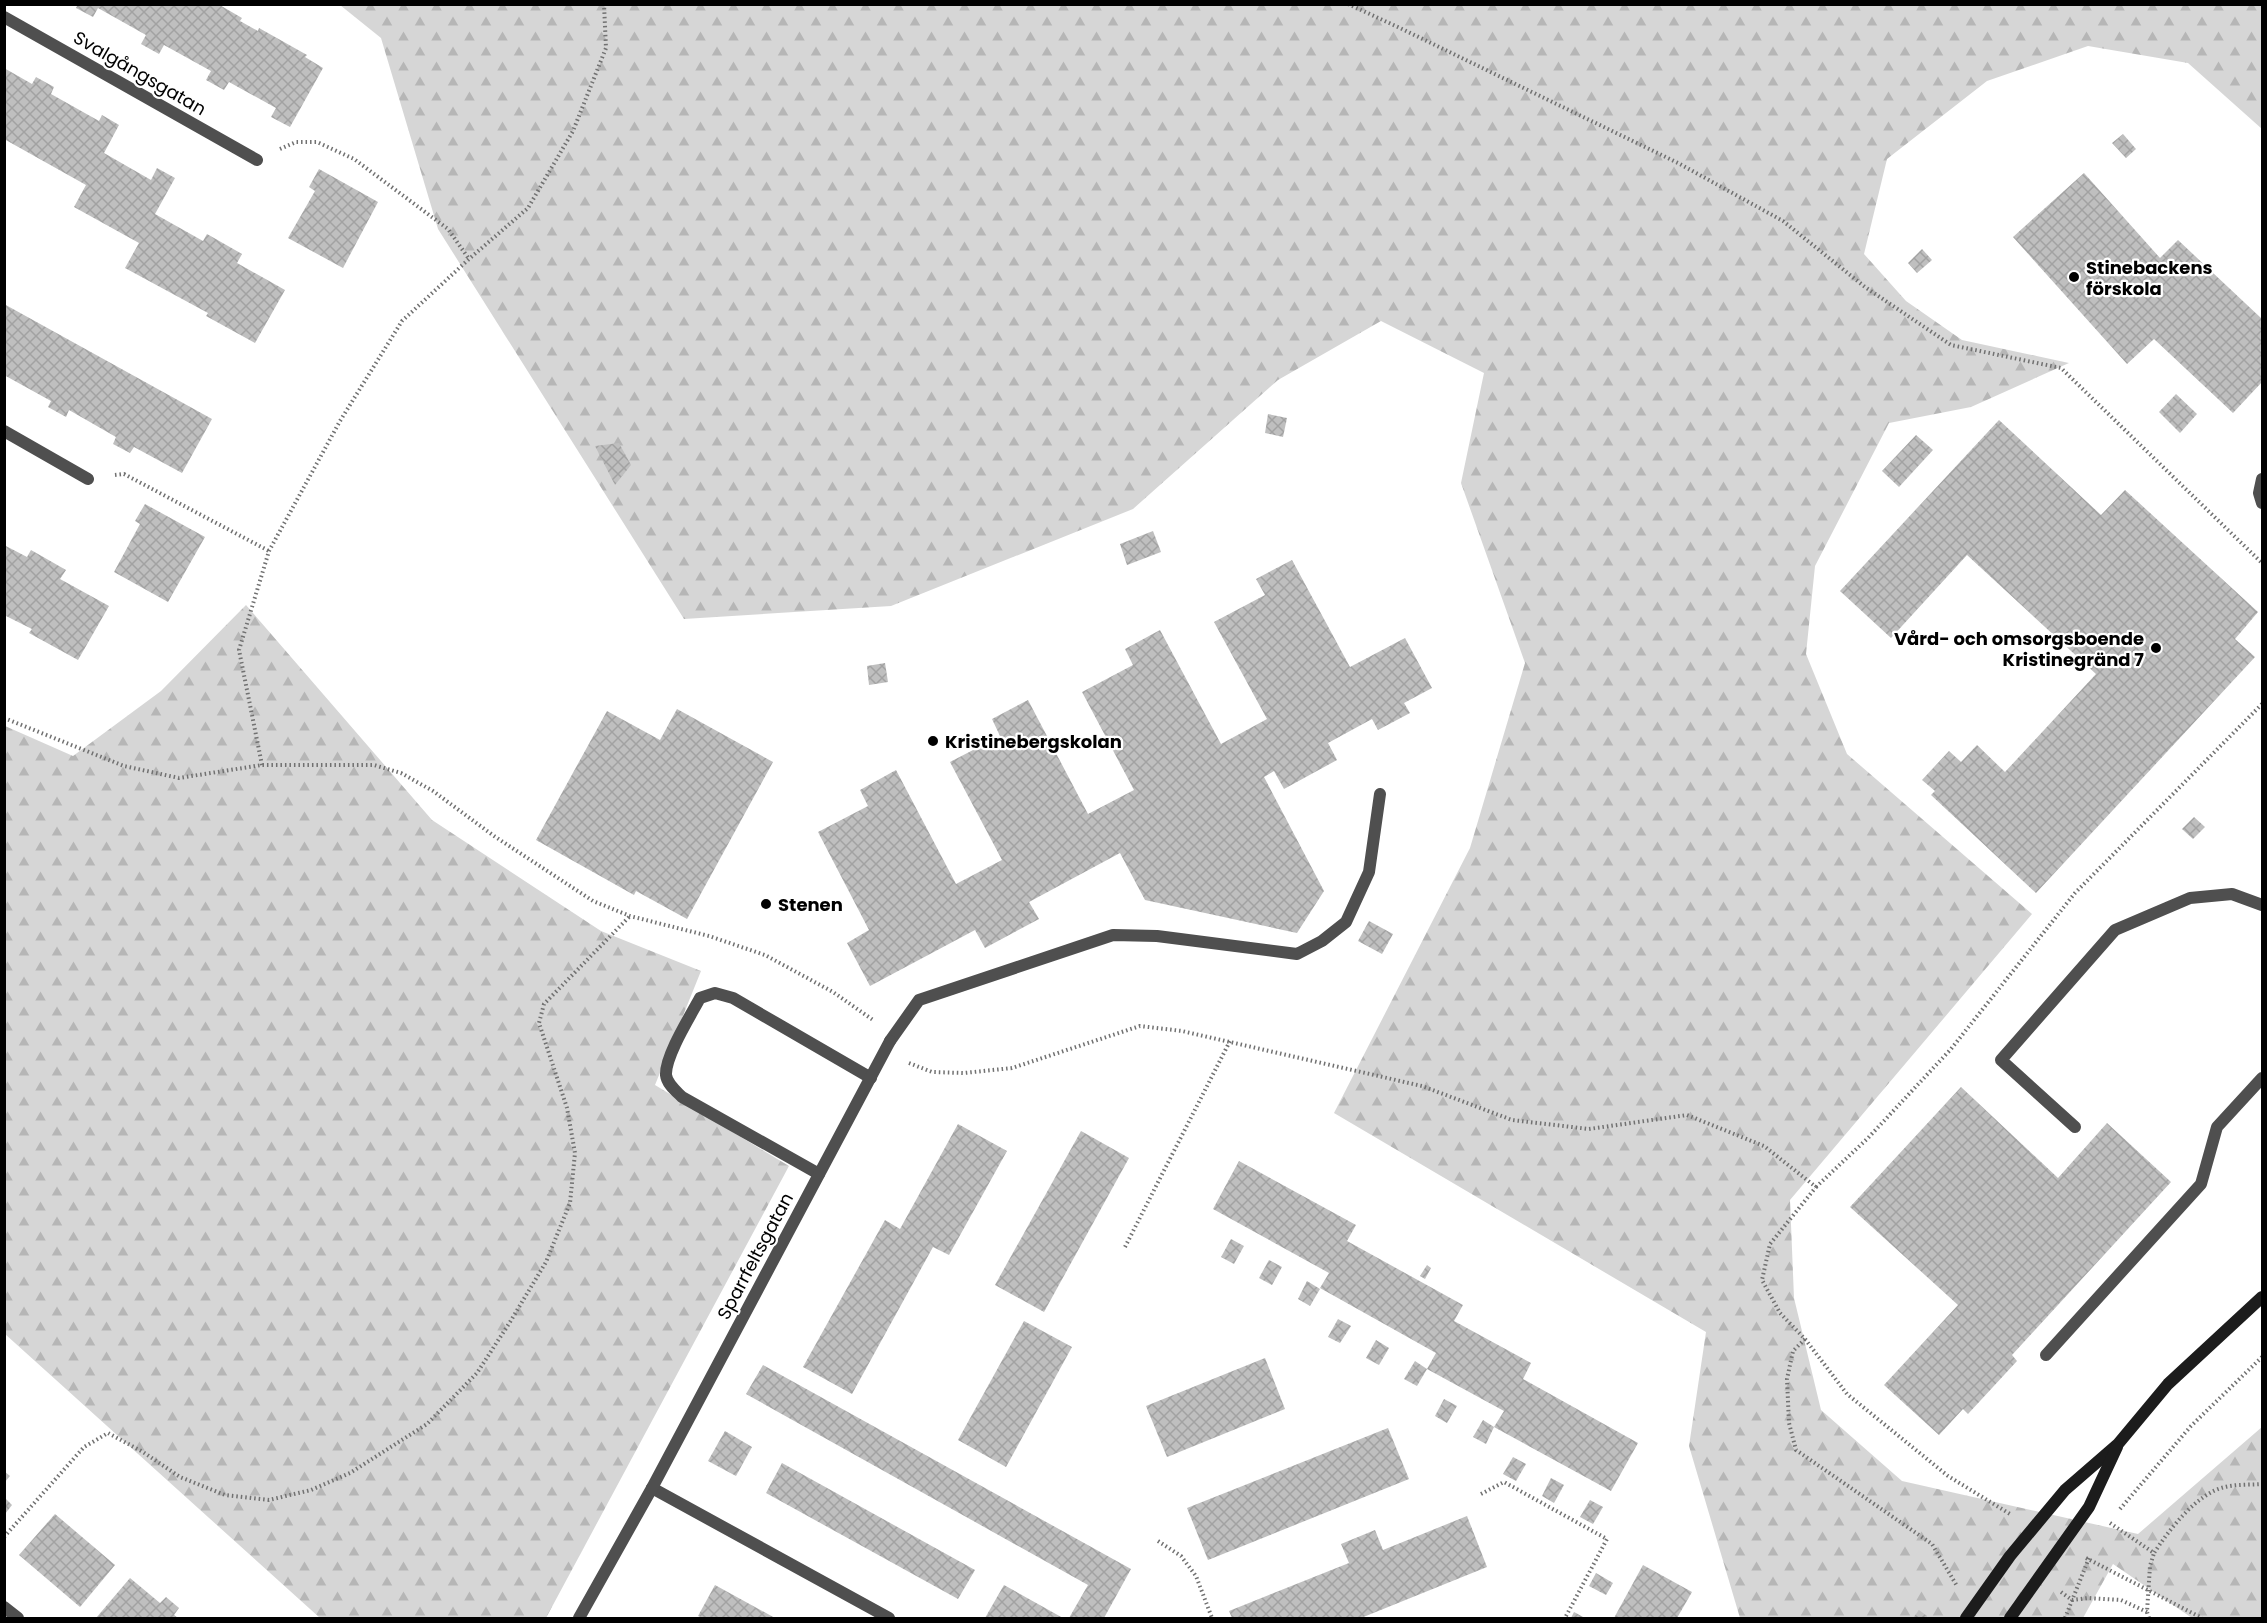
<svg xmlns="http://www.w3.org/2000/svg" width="2267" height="1623" font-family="Poppins,sans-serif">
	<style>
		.forest { fill: url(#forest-firs) }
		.building { fill: url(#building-cross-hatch) }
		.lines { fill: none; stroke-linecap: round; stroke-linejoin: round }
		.path { stroke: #717171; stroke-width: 4; stroke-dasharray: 1.5 3; stroke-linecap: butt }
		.lane { stroke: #4f4f4f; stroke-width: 12 }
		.street { stroke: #4f4f4f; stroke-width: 12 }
		.secondary { stroke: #1c1c1c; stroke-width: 12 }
		.poi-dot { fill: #000; stroke: #fff; stroke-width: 2 }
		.labels { text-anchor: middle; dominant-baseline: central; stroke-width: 4.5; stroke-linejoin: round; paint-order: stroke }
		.street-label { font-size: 18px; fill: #000; stroke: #fff }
		.poi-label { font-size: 18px; font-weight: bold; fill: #000; stroke: #fff; text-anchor: start }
	</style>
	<defs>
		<pattern id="forest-firs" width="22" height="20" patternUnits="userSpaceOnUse" patternTransform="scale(1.5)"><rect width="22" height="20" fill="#d6d6d6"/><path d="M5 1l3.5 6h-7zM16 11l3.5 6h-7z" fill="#b6b6b6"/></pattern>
		<pattern id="building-cross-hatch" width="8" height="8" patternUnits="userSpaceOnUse" patternTransform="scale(1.5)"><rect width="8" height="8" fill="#bfbfbf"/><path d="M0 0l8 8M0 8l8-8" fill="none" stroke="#a2a2a2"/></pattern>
	</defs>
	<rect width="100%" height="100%" fill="#fff"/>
	<g class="forest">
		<path d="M340 5H2262V129L2188 63 2088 46 1987 81 1887 159 1864 254 1906 301 1962 340 2069 363 1971 407 1889 423 1815 566 1806 654 1847 754 2032 914 1790 1200 1794 1298 1821 1410 1902 1481 2138 1534 2262 1427V1618H2192L2113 1564 2083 1618H1740L1689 1446 1706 1332 1334 1113 1470 848 1525 663 1461 483 1484 373 1381 321 1278 380 1133 509 891 606 684 619 438 229 381 38Z"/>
		<path d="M246 605 432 820 601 931 701 971 655 1085 789 1166 546 1618H320L5 1334V726L73 756 161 691Z"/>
	</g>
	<g class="building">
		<path d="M78 4H218L242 18 240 21 258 31 259 28 307 55 305 57 323 68 290 127 271 117 276 108 229 82 224 90 206 80 211 71 164 45 159 54 141 44 146 35 98 8 93 17 76 8Z"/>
		<path d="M4 68 32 84 36 77 54 87 51 94 99 121 102 115 119 125 104 153 151 180 157 168 175 178 155 214 203 241 207 234 242 254 237 263 285 290 255 343 206 316 208 313 125 268 139 243 74 207 86 185 4 139Z"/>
		<path d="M2123 134 2136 149 2126 158 2112 143Z"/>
		<path d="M319 169 378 202 343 268 288 238 315 191 309 187Z"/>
		<path d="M2084 173 2160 258 2178 240 2262 319V382L2233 413 2154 339 2127 364 2013 237Z"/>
		<path d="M1922 249 1932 260 1917 273 1908 263Z"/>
		<path d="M4 304 212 419 182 473 134 447 130 453 113 444 116 437 69 410 66 417 48 407 51 401 4 375Z"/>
		<path d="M2176 394 2197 414 2180 433 2159 412Z"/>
		<path d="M1268 414 1287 418 1283 437 1265 433Z"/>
		<path d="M1999 420 2101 515 2125 490 2258 612 2235 639 2255 657 2036 893 1931 795 1935 791 1922 780 1949 751 1961 762 1977 745 2005 772 2096 674 1967 555 1891 638 1840 591Z"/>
		<path d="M1916 435 1933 450 1899 487 1882 471Z"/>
		<path d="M619 443 631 465 615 485 595 446Z"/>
		<path d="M145 504 205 537 168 602 114 572 140 524 135 521Z"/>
		<path d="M1153 531 1161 552 1127 565 1120 544Z"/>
		<path d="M4 545 27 557 31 550 66 570 60 579 109 606 78 660 29 633 32 629 4 615Z"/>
		<path d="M1292 560 1350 667 1405 638 1432 688 1404 703 1410 713 1378 730 1372 719 1328 743 1337 760 1284 789 1274 771 1264 777 1324 891 1297 933 1145 900 1120 853 1029 902 1039 919 985 948 975 930 870 986 847 943 869 930 818 832 868 806 860 790 896 770 956 884 1002 860 950 762 1000 736 992 719 1028 700 1088 814 1134 790 1082 692 1133 665 1125 649 1160 630 1221 744 1267 719 1214 622 1265 595 1256 579Z"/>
		<path d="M885 663 888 682 869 685 867 666Z"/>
		<path d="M677 709 773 762 687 919 636 891 634 895 536 840 607 711 660 740Z"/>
		<path d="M2194 817 2205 827 2193 839 2182 829Z"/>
		<path d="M1369 921 1393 934 1382 954 1358 941Z"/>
		<path d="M1961 1087 2058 1178 2107 1123 2171 1182 2012 1355 2017 1361 1968 1414 1963 1409 1939 1435 1884 1385 1958 1305 1850 1207Z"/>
		<path d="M958 1124 1007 1151 949 1255 933 1247 852 1394 803 1367 885 1220 900 1229Z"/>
		<path d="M1081 1131 1129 1158 1044 1312 995 1285Z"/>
		<path d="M1239 1161 1356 1225 1347 1241 1463 1305 1454 1321 1531 1363 1523 1379 1638 1443 1611 1491 1494 1427 1504 1411 1427 1369 1436 1353 1320 1288 1329 1273 1213 1209Z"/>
		<path d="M1231 1239 1244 1246 1234 1264 1221 1257Z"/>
		<path d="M1269 1260 1282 1267 1272 1285 1259 1278Z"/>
		<path d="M1427 1265 1431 1268 1425 1279 1420 1276Z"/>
		<path d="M1307 1281 1320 1289 1310 1306 1298 1299Z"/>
		<path d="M1338 1319 1351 1326 1340 1343 1328 1337Z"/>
		<path d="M1024 1321 1072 1347 1006 1467 958 1440Z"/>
		<path d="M1376 1340 1389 1348 1379 1365 1366 1358Z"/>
		<path d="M1265 1358 1285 1409 1167 1457 1146 1406Z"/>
		<path d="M1415 1361 1427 1369 1417 1386 1404 1379Z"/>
		<path d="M763 1365 1131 1569 1104 1618H1069L1088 1585 746 1394Z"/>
		<path d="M1444 1399 1457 1406 1447 1423 1435 1416Z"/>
		<path d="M1483 1420 1494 1427 1486 1444 1473 1437Z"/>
		<path d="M1388 1428 1409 1479 1208 1560 1187 1508Z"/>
		<path d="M725 1431 752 1447 736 1476 708 1461Z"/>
		<path d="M1513 1457 1526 1464 1516 1481 1503 1474Z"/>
		<path d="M782 1463 975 1570 958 1599 766 1493Z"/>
		<path d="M4 1471 10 1476 4 1483Z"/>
		<path d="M1551 1478 1564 1485 1554 1503 1542 1496Z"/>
		<path d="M5 1498 12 1505 5 1514Z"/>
		<path d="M1590 1500 1603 1507 1593 1524 1580 1517Z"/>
		<path d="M55 1514 115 1565 80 1607 19 1555Z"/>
		<path d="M1467 1516 1487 1567 1361 1618H1232L1229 1611 1349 1563 1341 1544 1375 1530 1383 1550Z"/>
		<path d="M1643 1565 1692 1592 1677 1618H1614Z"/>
		<path d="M1596 1573 1613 1583 1606 1595 1589 1586Z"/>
		<path d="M130 1578 160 1603 166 1597 179 1608 174 1615 178 1618H96Z"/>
		<path d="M715 1585 775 1618H703L698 1616Z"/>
		<path d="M1004 1585 1063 1618H985Z"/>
		<path d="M1919 1610 1927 1616 1926 1618H1913Z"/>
		<path d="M1574 1612 1585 1618H1571Z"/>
	</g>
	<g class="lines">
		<g class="path">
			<path d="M1348 4 1400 28 1678 163 1783 221 1865 287 1951 345 2061 368 2262 563"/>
			<path d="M280 149 296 142H317L354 159 448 229 469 259"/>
			<path d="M115 475 124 474 269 551"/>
			<path d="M4 718 124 766 179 778 262 765H374L401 773 433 791 494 836 593 901 630 916 709 936 765 955 833 992 873 1020"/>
			<path d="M262 765 239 650 269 551 340 421 402 321 469 259 528 208 573 131 606 48 604 4"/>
			<path d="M909 1063 932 1072 964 1073 1012 1068 1140 1026 1182 1031 1422 1086 1512 1120 1589 1129 1687 1115 1764 1146 1816 1187 1770 1244 1762 1280 1780 1313 1805 1339 1847 1394 1948 1476 2010 1514"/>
			<path d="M1816 1187 1868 1138 1951 1049 2075 893 2262 704"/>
			<path d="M1125 1247 1230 1041"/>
			<path d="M1805 1339 1793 1351 1787 1379 1789 1423 1796 1450 1932 1544 1957 1586"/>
			<path d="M1481 1494 1504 1482 1607 1539 1565 1618"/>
			<path d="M2120 1509 2191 1426 2262 1357"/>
			<path d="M2110 1523 2154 1553C2169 1530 2197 1493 2225 1487 2237 1484 2250 1485 2262 1484"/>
			<path d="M4 1537 84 1447 108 1433 143 1452 180 1477 225 1495 269 1500 311 1490 350 1473 427 1424 477 1373 510 1322 546 1262 570 1203 575 1153 567 1108 539 1023 544 1004 630 916"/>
			<path d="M1158 1541 1181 1556 1196 1576 1212 1618"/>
			<path d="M2086 1558 2202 1618"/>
			<path d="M2061 1592 2072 1600 2088 1598 2121 1600 2147 1612"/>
			<path d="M2065 1618 2089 1558"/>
			<path d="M2149 1618 2147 1612 2150 1566 2154 1553"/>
		</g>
		<g class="lane">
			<path d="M2262 479 2259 493 2262 503"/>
			<path d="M890 1041 919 1000 1113 935 1157 936 1297 954 1322 941 1346 922 1369 872 1380 794"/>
			<path d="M2075 1127 2001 1060 2115 930 2190 898 2232 894 2262 905"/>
			<path d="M819 1174 682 1097C676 1091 667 1084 666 1075 665 1056 691 1015 700 998L715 993 733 998 871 1078"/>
			<path d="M2046 1355 2201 1184 2217 1127 2262 1078"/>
			<path d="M652 1488 889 1618"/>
		</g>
		<g class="street">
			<path d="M4 17 257 160"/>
			<path d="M4 431 88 479"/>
			<path d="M4 1607 18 1618"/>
			<path d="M579 1618 652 1488 890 1041"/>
		</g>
		<g class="secondary">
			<path d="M1966 1618 2010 1556 2065 1490 2118 1444 2168 1384 2262 1297"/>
			<path d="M2010 1618 2089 1507 2117 1447"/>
		</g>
	</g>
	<g class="poi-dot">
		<circle cx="2074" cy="277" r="6"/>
		<circle cx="2156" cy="648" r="6"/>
		<circle cx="933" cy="741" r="6"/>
		<circle cx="766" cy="904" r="6"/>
	</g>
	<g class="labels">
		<g class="street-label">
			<text transform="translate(140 73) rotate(30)">Svalgångsgatan</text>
			<text transform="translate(755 1256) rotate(-62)">Sparrfeltsgatan</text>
		</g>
		<g class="poi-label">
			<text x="2086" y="267">Stinebackens<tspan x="2086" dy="21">förskola</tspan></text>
			<text x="2144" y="638" text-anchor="end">Vård- och omsorgsboende<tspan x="2144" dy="21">Kristinegränd 7</tspan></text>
			<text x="945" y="741">Kristinebergskolan</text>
			<text x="778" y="904">Stenen</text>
		</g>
	</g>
	<rect width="2267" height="1623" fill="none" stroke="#000000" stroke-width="12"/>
</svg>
